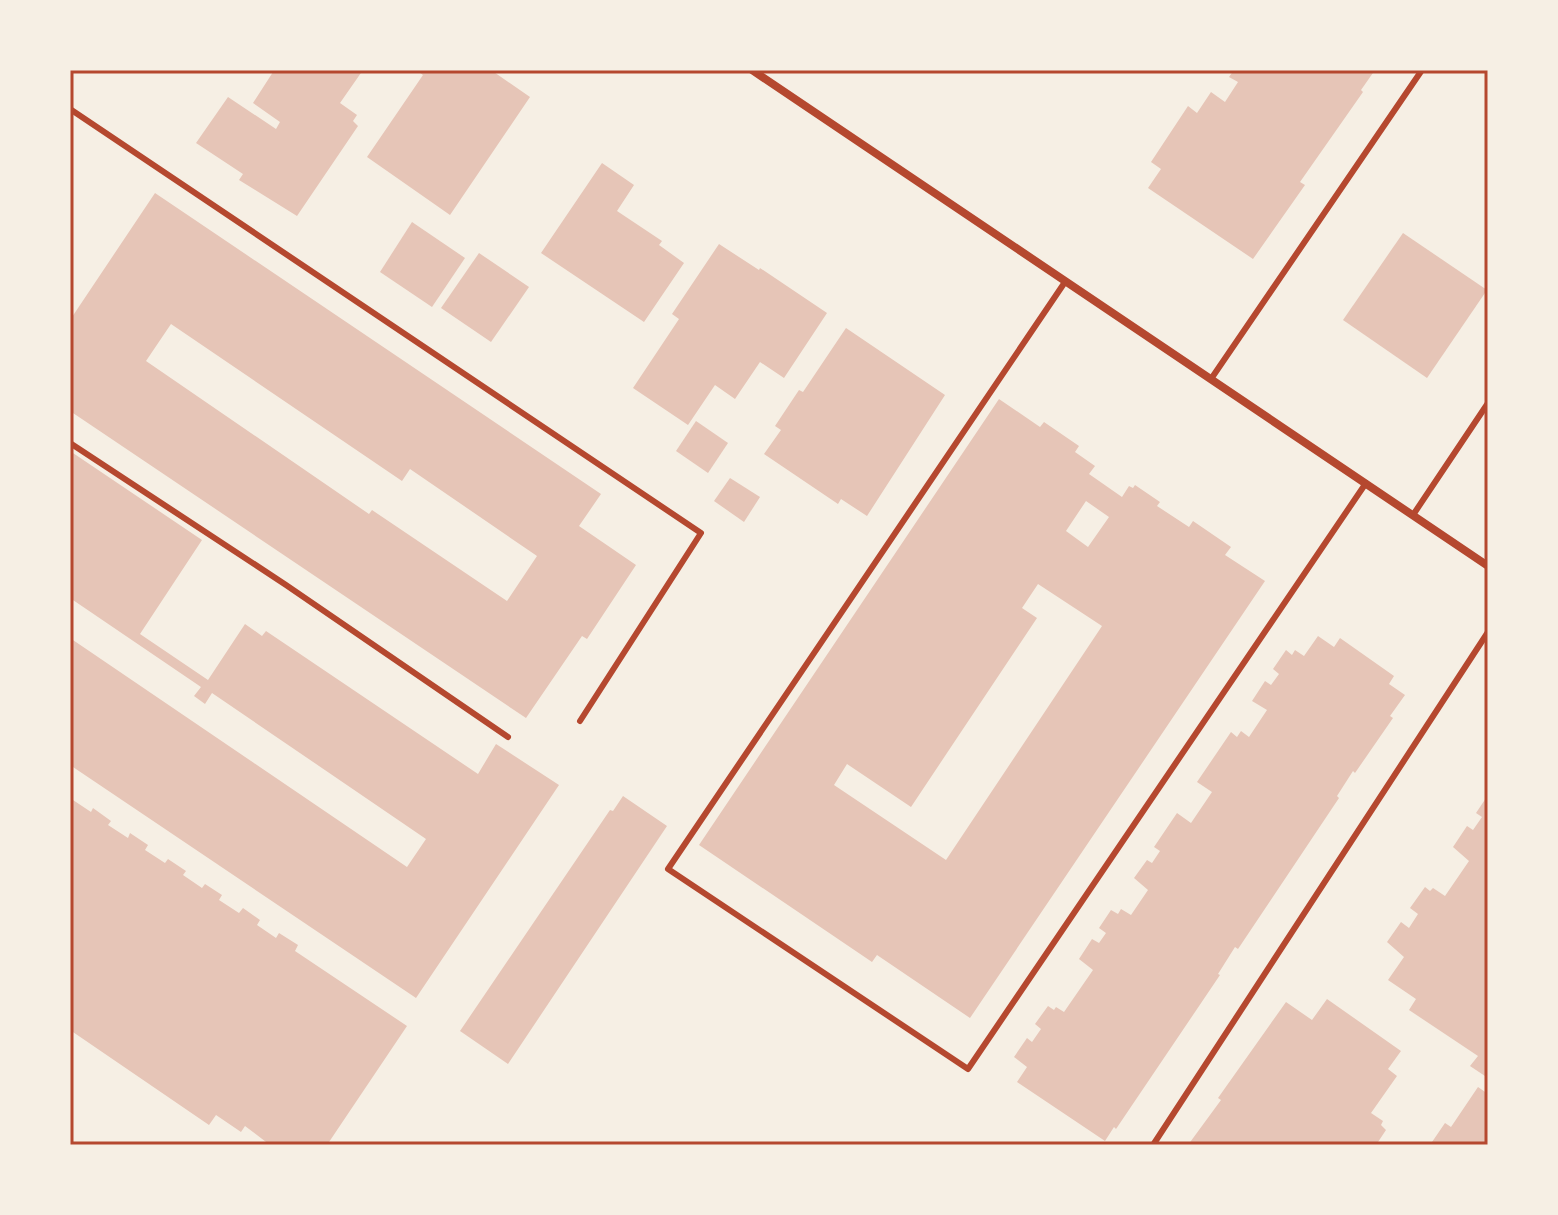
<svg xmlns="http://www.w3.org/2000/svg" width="1558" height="1215" font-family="'Exo 2',sans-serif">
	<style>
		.building { fill: #e6c5b7; fill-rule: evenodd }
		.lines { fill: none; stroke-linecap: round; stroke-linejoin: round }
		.service { stroke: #b5482f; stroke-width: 6 }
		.minor { stroke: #b5482f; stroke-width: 8 }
		.neatline { fill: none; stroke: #b5482f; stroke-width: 3 }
	</style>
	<rect width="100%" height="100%" fill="#f6efe4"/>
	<g class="building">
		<path d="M270 70H363L340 103 357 115 353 121 358 126 297 216 239 180 243 174 196 143 228 97 276 129 280 122 253 103 273 72Z"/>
		<path d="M416 70H491L530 97 450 215 367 157 423 75Z"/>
		<path d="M1234 70H1375L1361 90 1363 92 1300 182 1305 185 1253 259 1148 188 1161 169 1151 162 1188 106 1197 113 1211 92 1225 102 1238 82 1229 77Z"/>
		<path d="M602 163 634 185 617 211 662 241 659 245 684 263 644 322 541 253Z"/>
		<path d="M155 193 601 494 579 526 636 565 587 639 582 636 526 718 70 411V320ZM171 324 402 481 410 469 537 556 507 601 372 510 369 514 146 361Z"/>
		<path d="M412 222 465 258 432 307 380 272Z"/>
		<path d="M1403 233 1487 290 1427 378 1343 320Z"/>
		<path d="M719 244 759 270 760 268 827 313 784 378 760 362 735 399 715 385 688 425 633 388 679 319 672 314Z"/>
		<path d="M479 253 529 287 491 342 441 308Z"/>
		<path d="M846 328 945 395 867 516 841 499 838 504 764 454 781 430 775 426 799 390 803 392Z"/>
		<path d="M999 399 1040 427 1044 422 1079 446 1075 452 1095 466 1089 474 1122 497 1129 486 1133 488 1135 485 1160 502 1157 506 1189 527 1193 521 1231 547 1225 555 1265 581 970 1018 877 955 872 962 699 845ZM1086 501 1109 517 1088 547 1066 531ZM1038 584 1102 626 946 860 834 785 847 764 911 807 1037 618 1022 608Z"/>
		<path d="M696 421 728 443 708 473 676 451Z"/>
		<path d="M70 451 202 540 140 634 208 680 245 624 262 636 266 631 478 774 496 744 559 785 416 998 70 765V638L407 867 426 839 212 693 205 704 194 696 201 687 70 598Z"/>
		<path d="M730 478 760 497 744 522 714 501Z"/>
		<path d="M1318 636 1334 647 1340 638 1394 676 1389 684 1405 695 1390 716 1393 718 1355 773 1353 771 1337 796 1339 798 1238 949 1235 947 1218 974 1220 975 1116 1129 1114 1127 1105 1141 1017 1082 1027 1067 1014 1057 1027 1038 1032 1042 1041 1029 1035 1024 1048 1006 1054 1010 1056 1007 1064 1012 1093 970 1079 959 1092 939 1099 943 1106 933 1099 928 1111 910 1118 914 1121 909 1131 915 1148 890 1134 878 1147 860 1152 863 1160 851 1154 847 1177 813 1191 823 1212 792 1197 782 1231 732 1237 737 1241 731 1249 737 1267 710 1252 701 1265 681 1271 685 1279 674 1273 669 1286 650 1292 655 1295 650 1304 656Z"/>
		<path d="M1488 795V1078L1470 1066 1478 1056 1409 1010 1416 999 1388 980 1404 957 1387 942 1401 922 1409 928 1418 914 1410 908 1425 887 1430 891 1433 888 1445 896 1469 861 1453 847 1467 826 1473 830 1482 817 1476 813Z"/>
		<path d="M623 796 667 826 508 1064 460 1031 610 810 613 811Z"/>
		<path d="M70 798 91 812 93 808 111 821 108 825 128 838 130 833 148 845 145 850 165 863 168 859 186 871 183 875 202 888 205 884 222 895 219 900 239 913 243 908 260 920 257 925 276 938 279 933 298 945 295 951 407 1026 327 1145H270L245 1126 241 1132 216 1115 209 1125 70 1030Z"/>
		<path d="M1327 999 1401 1051 1388 1069 1397 1076 1371 1113 1383 1121 1381 1125 1386 1130 1376 1145H1188L1221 1100 1218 1098 1286 1002 1312 1020Z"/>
		<path d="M1478 1087 1488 1094V1145H1437L1432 1142 1445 1123 1451 1127Z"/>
	</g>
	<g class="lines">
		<g class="service">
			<path d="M70 109 701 533 580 721"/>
			<path d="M1065 282 668 869 968 1069 1366 483"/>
			<path d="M1211 379 1422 70"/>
			<path d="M70 443 286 585 508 737"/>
			<path d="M1413 515 1488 403"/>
			<path d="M1153 1145 1488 632"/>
		</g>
		<path class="minor" d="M752 70 1488 566"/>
	</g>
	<rect width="1558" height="1215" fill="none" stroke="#f6efe4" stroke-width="144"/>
	<rect x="72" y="72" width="1414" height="1071" class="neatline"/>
</svg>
